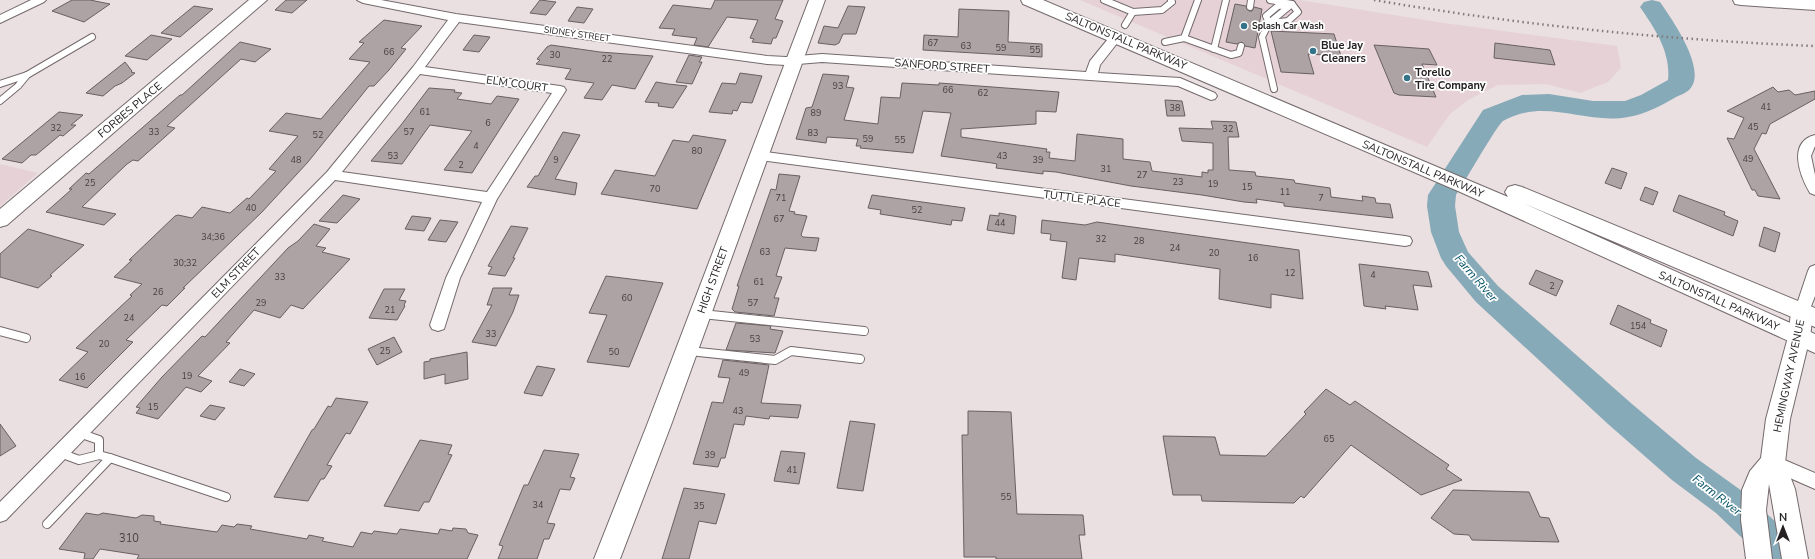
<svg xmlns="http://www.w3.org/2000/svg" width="1815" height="559" font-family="'Nunito Sans',sans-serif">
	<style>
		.built { fill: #e6d2d6 }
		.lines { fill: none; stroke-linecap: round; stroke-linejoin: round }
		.river { fill: #86aab7; fill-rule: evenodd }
		.building { fill: #ada2a4; stroke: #696062 }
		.lane-far1-casing { stroke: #746a6c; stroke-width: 8 }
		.lane-casing { stroke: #746a6c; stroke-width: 10 }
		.street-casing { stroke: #746a6c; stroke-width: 2 }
		.secondary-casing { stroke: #746a6c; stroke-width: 2 }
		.primary-casing { stroke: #746a6c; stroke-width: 2 }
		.highway-casing { stroke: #746a6c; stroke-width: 2 }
		.lane-far1 { stroke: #fff; stroke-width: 6 }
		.lane { stroke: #fff; stroke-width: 8 }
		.street { fill: #fff; fill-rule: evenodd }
		.secondary { fill: #fff; fill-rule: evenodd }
		.primary { fill: #fff; fill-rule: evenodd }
		.highway { fill: #fff; fill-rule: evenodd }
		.rail { stroke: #817a7b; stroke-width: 2.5; stroke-dasharray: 1.5 3.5; stroke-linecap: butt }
		.poi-dot { fill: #347388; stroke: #fff; stroke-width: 1.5 }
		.labels { text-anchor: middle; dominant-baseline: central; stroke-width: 3.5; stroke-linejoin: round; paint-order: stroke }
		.far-poi-label { font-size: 9px; font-weight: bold; fill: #252122; stroke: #fff; text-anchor: start }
		.far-street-label { font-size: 9px; fill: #252122; stroke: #fff }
		.number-label { font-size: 9px; fill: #474142 }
		.street-label { font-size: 11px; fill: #252122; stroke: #fff }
		.poi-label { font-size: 11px; font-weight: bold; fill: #252122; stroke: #fff; text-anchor: start }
		.near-number-label { font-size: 11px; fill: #474142 }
		.water-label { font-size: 12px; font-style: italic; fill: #015165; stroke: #fff }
	</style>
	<rect width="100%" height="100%" fill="#eadfe1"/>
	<g class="built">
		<path d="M1080 0H1300L1444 23 1617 46 1621 68 1608 82 1580 93 1546 84 1498 85 1468 100 1450 114 1427 147Z"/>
		<path d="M0 164 38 173 0 206Z"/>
	</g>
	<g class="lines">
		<path class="river" d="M1652 0 1660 2C1671 18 1709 71 1689 90 1686 93 1680 95 1676 97 1661 106 1645 114 1628 117 1584 125 1546 97 1503 121 1497 125 1463 185 1456 195L1455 206 1459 232 1468 252 1498 286 1632 404 1696 458 1742 491 1803 547 1809 559H1764L1716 513 1672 480 1608 424 1476 302 1446 266 1441 258 1431 232 1427 206 1428 195 1483 110 1522 95 1549 94 1593 101H1625L1641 95 1668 80C1671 52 1655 29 1640 7L1644 2Z"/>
	</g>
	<g class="building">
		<path d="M72 0H90L110 4 84 22 52 11Z"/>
		<path d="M286 0H307L292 13 275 10Z"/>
		<path d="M540 0 556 2 546 15 530 13Z"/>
		<path d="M715 0H783L775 19 783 21 776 38H773L771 44 752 42 754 39 750 38 758 20 727 17 708 47 694 45 697 38 672 35 675 29 659 28 673 5 711 9Z"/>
		<path d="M1235 4 1246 6 1249 11H1252L1254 7 1262 9 1255 48 1245 46 1242 42 1237 44 1226 42Z"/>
		<path d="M194 6 213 9 180 37 161 33Z"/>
		<path d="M848 6 865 7 856 34H843L839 43 835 45 818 43 824 26 838 28Z"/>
		<path d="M577 7 593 9 584 23 568 21Z"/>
		<path d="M959 9 1009 11 1008 42 1042 44V57L923 50 924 35 958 37Z"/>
		<path d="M384 20 422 26 401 48 406 49 389 70 374 86H369L308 162 262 212 183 288H185L167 306 162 305 126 340 133 342 87 388 59 380 88 352 76 348 132 296 130 295 142 284 114 277 132 260H129L175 216 178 215 192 218 202 207 230 213 247 198 249 199 276 171 269 169 298 136 269 131 286 113 321 119 370 62 349 59 364 43 359 42Z"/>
		<path d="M1271 31 1334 34 1341 56 1308 54 1314 74 1281 72Z"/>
		<path d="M151 35 172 39 147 60 125 56Z"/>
		<path d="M474 35 490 37 479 52 463 50Z"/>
		<path d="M240 42 271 49 255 62 241 59 167 126 175 128 138 161 133 160 127 164 82 207 116 214 104 225 46 212 72 189H69L86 173 89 174 180 95H182Z"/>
		<path d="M1495 43 1550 50 1555 65 1494 58Z"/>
		<path d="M551 45 600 52 653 56 635 89 612 85 602 100 584 98 594 83 565 79 571 69 536 64 540 60 537 59 547 47Z"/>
		<path d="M1374 45 1429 49 1437 65 1422 64 1436 97 1399 95 1394 93Z"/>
		<path d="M689 55 702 57 699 62H702L692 84 676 82Z"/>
		<path d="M125 62 132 71 131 72 135 73 122 83 115 86 103 96 86 93Z"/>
		<path d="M740 73 762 76 752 103 741 102 737 111 733 110 732 114 709 112 722 83 736 84Z"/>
		<path d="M823 74 849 76 846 87 854 88 844 120 878 124 881 97 900 98 902 83 939 85V83L1059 92 1056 112 1036 111V124L961 129V137L1047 149 1046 152H1050L1049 158 1075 161 1077 134 1123 139V159L1150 162 1152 171 1202 177V172L1208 173V170H1213V143L1182 141 1179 128 1213 129 1211 121 1236 122 1239 137H1228L1229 170 1255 172 1256 176 1294 180 1295 183 1330 188 1331 197 1363 201 1362 196 1375 198 1376 203 1390 204 1393 218 1284 206V203L1256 199 1257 203 1244 202 1202 195 1131 186 1056 172 1043 171V174L996 168 997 164 992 163 941 156 951 113 923 111 913 153 860 148 861 146H856L858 139 827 137 826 143 796 139 806 108 812 107Z"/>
		<path d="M656 82 668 84 687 86 673 108 658 106 659 103 645 102Z"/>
		<path d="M1773 87 1778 92 1789 90 1795 95 1815 91V99L1770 124 1766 134 1762 133 1754 149 1780 199 1758 196 1755 190H1752L1727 138 1734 139 1744 118 1727 111Z"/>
		<path d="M429 88 455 90 454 92 462 93 457 99 491 104 497 96 519 99 472 173 444 170 472 131 430 125 402 164 371 161 401 125Z"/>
		<path d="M1165 100 1182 101 1185 116H1167Z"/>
		<path d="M59 112 83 115 71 125H76L63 136 60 135 36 155H31L22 163 2 159Z"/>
		<path d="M563 132 580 135 555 179 577 183 575 195 527 187 535 176H538Z"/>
		<path d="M693 135 726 140 697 209 601 194 615 170 655 176 673 140 689 142Z"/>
		<path d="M1612 168 1627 173 1621 189 1605 183Z"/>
		<path d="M779 174 800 176 789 211 795 212 794 214 807 216 801 235 803 237 819 238 816 251 785 248 776 276 782 277 774 298H779L774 316 735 312 732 309 739 286H737L771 189 776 190Z"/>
		<path d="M1645 187 1658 192 1653 205 1640 200Z"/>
		<path d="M343 195 360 199 337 223 319 221Z"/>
		<path d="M872 195 965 208 962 221 952 220 951 225 880 214 881 210 868 208Z"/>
		<path d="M1679 195 1725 212 1724 215 1738 221 1733 236 1673 211Z"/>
		<path d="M999 213 1016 216 1014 234 987 230 990 215 999 216Z"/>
		<path d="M412 216 431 218 424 231 405 229Z"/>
		<path d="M440 220 458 222 446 242 428 240Z"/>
		<path d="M1042 220 1085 225 1097 222 1111 224 1299 250 1303 299 1271 294V308L1219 299 1220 269 1115 254V262L1079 258 1076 280 1062 278 1067 242 1050 240 1051 234 1041 233Z"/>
		<path d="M314 224 330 229 316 246 326 248 322 252 350 259 303 309 291 305 280 318 254 310 226 342 230 343 198 376 212 381 201 392 186 387 158 419 136 413 140 408 136 407 162 377 202 336 205 337 288 248 298 241Z"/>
		<path d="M511 226 528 228 513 258H515L505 276 488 274 492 267 488 266Z"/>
		<path d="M1764 227 1780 233 1775 252 1759 246Z"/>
		<path d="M28 229 84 245 50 275 52 276 38 288 0 277V254Z"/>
		<path d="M1359 264 1428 272 1432 287 1413 285 1418 310 1385 306 1386 309 1364 306Z"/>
		<path d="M1536 270 1563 281 1556 296 1529 284Z"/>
		<path d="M606 276 663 283 629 367 587 362 607 315 589 313Z"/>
		<path d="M493 288H512L509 295H519L513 312 496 346 472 342 492 305H487Z"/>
		<path d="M384 289H405L399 300 406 301 404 305 405 306 397 320 369 318Z"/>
		<path d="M1618 305 1651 320 1650 323 1667 330 1661 347 1610 324Z"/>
		<path d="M736 323 771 326 770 329 783 331 775 353 726 350Z"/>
		<path d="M394 337 402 352 377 365 368 349Z"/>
		<path d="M467 352 468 379 445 384V374L424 379V362L430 361V359Z"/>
		<path d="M723 360 769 365 761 403 801 405 798 418 770 416 769 419 746 416 744 425 734 424 725 458H721L718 467 693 464 712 402 723 403 730 378 718 377Z"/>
		<path d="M537 366 555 369 542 396 524 393Z"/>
		<path d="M240 369 255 374 244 386 229 382Z"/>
		<path d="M1326 389 1350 405 1355 401 1449 465 1446 469 1462 480 1421 495 1351 445 1304 498 1301 496 1294 503 1202 501 1201 495H1173L1163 436 1215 437 1220 455 1266 456 1306 414 1304 412Z"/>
		<path d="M336 398 368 402 350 434 346 433 327 465 332 466 324 479H321L308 501 274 497 312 430 314 429 328 406 331 407Z"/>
		<path d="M210 405 225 408 215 420 200 416Z"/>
		<path d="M968 411 1011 412 1017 514 1083 515 1085 535H1079L1082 559H996V557H964L962 435H968Z"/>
		<path d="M850 421 875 424 863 491 837 488Z"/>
		<path d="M0 424 16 446 0 456Z"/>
		<path d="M420 440 452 445 448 454 452 455 429 502H424L419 511 384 506Z"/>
		<path d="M544 450 579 454 570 477 575 478 570 490 560 489 547 523 555 524 549 539H544L537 559H498L503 546 499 545 524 485H528Z"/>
		<path d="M781 451 805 453 799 484 774 481Z"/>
		<path d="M684 488 725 494 716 524 699 521 689 559H662Z"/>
		<path d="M1453 490 1529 492 1540 517 1549 518 1559 542 1472 540 1469 535 1454 534 1431 518Z"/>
		<path d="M86 513 98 515 103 513 136 518 142 515 154 516V521L161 522 160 524 217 532 222 525 234 527 237 524 252 526 250 529 307 539 309 535 324 538 322 541 353 547 361 532 372 534 374 531 397 534 400 529 438 534 440 529 452 531 453 528 466 529 468 533 478 535 467 559H137L139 555 100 549 93 559H84L85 553 59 549Z"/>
	</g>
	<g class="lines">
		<g class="lane-far1-casing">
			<g id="lane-far1">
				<path d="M1104 0 1133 12 1125 25"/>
				<path d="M1270 0 1292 4 1298 12 1288 21 1269 23 1262 37 1274 89"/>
				<path d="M1292 4 1269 23 1266 16 1278 6Z"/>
				<path d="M1250 7 1251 0"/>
				<path d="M1133 12 1162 10 1172 2 1171 0"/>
				<path d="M1184 38 1231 55 1239 53 1241 46"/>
				<path d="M1165 42 1184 38 1198 0"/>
				<path d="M1214 49 1226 0"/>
				<path d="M27 75 92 37"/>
				<path d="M0 84 27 75 18 86 0 101"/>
			</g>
		</g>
		<g class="lane-casing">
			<g id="lane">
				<path d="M702 314 864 331"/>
				<path d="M0 331 26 338"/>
				<path d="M689 351 775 360 791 351 860 359"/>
				<path d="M79 433 99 440V455"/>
				<path d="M110 458 226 497"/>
				<path d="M47 524 110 458 99 455 79 460 60 453"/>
			</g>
		</g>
		<g class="street-casing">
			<g id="street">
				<path d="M31 0H46L44 2 0 23V15Z"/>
				<path d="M357 0H381L456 14 767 56 786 57 822 54 1086 72 1090 61 1112 34 1116 33 1122 37 1100 65 1098 73 1180 78 1215 93 1217 96 1215 99 1211 100 1178 86 822 62 786 65 767 64 459 22 425 67 560 86 564 87 566 90 497 199 460 278 444 329 438 331 432 329 430 325 446 278 482 202 335 180 6 520 0 522V502L327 172 413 67 448 20 363 3ZM420 74 552 93 487 192 342 172Z"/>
				<path d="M1815 135V146L1811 156 1815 175V195L1810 193C1800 176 1787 142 1815 135Z"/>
				<path d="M758 151 1405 236 1410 237 1412 241 1410 245 1405 246 753 159 751 156 753 153Z"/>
				<path d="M1815 265V296L1807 317 1802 319 1797 317 1794 313 1808 271 1810 267Z"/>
				<path d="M1773 455 1815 473V489L1767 468 1764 463 1767 458Z"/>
			</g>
		</g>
		<g class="secondary-casing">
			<g id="secondary">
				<path d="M249 0H267L7 225 0 227V209Z"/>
				<path d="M809 0H825L671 425 620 559H594L647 425Z"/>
				<path d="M1802 304 1810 307 1813 313 1810 337 1790 419 1785 463 1795 489 1808 559H1782L1769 484 1766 510 1772 559H1746L1741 520 1742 490 1750 471 1761 458 1766 419 1788 337 1791 313 1794 307Z"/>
			</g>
		</g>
		<g class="primary-casing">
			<path id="primary" d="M1021 0H1043L1508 197 1505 192 1508 187 1515 185 1522 187 1815 308V327L1523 203 1815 334V353L1458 191 1023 4Z"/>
		</g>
		<g class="highway-casing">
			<path id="highway" d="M1733 0H1815V10L1741 5 1735 4Z"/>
		</g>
		<use href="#lane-far1" class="lane-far1"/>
		<use href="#lane" class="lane"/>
		<use href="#street" class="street"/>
		<use href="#secondary" class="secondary"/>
		<use href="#primary" class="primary"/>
		<use href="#highway" class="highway"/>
		<path class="rail" d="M1374 0C1520 25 1667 40 1815 46"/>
	</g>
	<g class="poi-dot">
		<circle cx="1244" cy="26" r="4"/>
		<circle cx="1313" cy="51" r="4"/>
		<circle cx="1407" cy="78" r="4"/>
	</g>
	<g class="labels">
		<g class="far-poi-label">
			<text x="1252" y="26">Splash Car Wash</text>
		</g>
		<g class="far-street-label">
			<text transform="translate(577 34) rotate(8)">SIDNEY STREET</text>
		</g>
		<g class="number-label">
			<text x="933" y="43">67</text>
			<text x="966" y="46">63</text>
			<text x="1001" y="48">59</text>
			<text x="1035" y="50">55</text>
			<text x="389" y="52">66</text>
			<text x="555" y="55">30</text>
			<text x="607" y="59">22</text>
			<text x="838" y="86">93</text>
			<text x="948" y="90">66</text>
			<text x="983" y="93">62</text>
			<text x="1766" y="107">41</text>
			<text x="1175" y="108">38</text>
			<text x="425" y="112">61</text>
			<text x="816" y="113">89</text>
			<text x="488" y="123">6</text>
			<text x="1753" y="127">45</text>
			<text x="56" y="128">32</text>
			<text x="1228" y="129">32</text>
			<text x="154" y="132">33</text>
			<text x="409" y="132">57</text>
			<text x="813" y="133">83</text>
			<text x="318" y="135">52</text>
			<text x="868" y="139">59</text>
			<text x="900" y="140">55</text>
			<text x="476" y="146">4</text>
			<text x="697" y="151">80</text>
			<text x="393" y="156">53</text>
			<text x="1002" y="156">43</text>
			<text x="1748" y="159">49</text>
			<text x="296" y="160">48</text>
			<text x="556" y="160">9</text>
			<text x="1038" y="160">39</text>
			<text x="461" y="165">2</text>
			<text x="1106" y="169">31</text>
			<text x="1142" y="175">27</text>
			<text x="1178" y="182">23</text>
			<text x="90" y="183">25</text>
			<text x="1213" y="184">19</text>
			<text x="1247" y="187">15</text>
			<text x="655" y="189">70</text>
			<text x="1285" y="192">11</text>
			<text x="781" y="198">71</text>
			<text x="1321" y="198">7</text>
			<text x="251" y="208">40</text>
			<text x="917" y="210">52</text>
			<text x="779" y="219">67</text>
			<text x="1000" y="223">44</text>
			<text x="213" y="237">34;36</text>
			<text x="1101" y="239">32</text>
			<text x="1139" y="241">28</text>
			<text x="1175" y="248">24</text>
			<text x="765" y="252">63</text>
			<text x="1214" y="253">20</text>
			<text x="1253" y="258">16</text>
			<text x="185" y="263">30;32</text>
			<text x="1290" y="273">12</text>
			<text x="1373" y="275">4</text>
			<text x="280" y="277">33</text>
			<text x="759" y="282">61</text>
			<text x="1552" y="286">2</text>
			<text x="158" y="292">26</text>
			<text x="627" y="298">60</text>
			<text x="261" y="303">29</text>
			<text x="753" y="303">57</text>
			<text x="390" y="310">21</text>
			<text x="129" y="318">24</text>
			<text x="1638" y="326">154</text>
			<text x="491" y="334">33</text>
			<text x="755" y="339">53</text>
			<text x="104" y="344">20</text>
			<text x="385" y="351">25</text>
			<text x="614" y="352">50</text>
			<text x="744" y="373">49</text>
			<text x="187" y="376">19</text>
			<text x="80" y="377">16</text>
			<text x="153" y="407">15</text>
			<text x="738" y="411">43</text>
			<text x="1329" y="439">65</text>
			<text x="710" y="455">39</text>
			<text x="792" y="470">41</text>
			<text x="1006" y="497">55</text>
			<text x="538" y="505">34</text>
			<text x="699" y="506">35</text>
		</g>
		<g class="street-label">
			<text transform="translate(1126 41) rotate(23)">SALTONSTALL PARKWAY</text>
			<text transform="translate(942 66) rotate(4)">SANFORD STREET</text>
			<text transform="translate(517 84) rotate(8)">ELM COURT</text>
			<text transform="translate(130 110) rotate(-40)">FORBES PLACE</text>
			<text transform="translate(1423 169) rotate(23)">SALTONSTALL PARKWAY</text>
			<text transform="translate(1082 199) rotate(7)">TUTTLE PLACE</text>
			<text transform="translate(236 273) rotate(-46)">ELM STREET</text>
			<text transform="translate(713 280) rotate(-70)">HIGH STREET</text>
			<text transform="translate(1719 301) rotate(24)">SALTONSTALL PARKWAY</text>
			<text transform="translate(1789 376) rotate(-78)">HEMINGWAY AVENUE</text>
		</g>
		<g class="poi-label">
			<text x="1321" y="45">Blue Jay<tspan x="1321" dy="13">Cleaners</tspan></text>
			<text x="1415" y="72">Torello<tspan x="1415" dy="13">Tire Company</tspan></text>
		</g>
		<g class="near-number-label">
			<text x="129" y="538">310</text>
		</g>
		<g class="water-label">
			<text transform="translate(1476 278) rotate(49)">Farm River</text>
			<text transform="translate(1717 495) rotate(38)">Farm River</text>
		</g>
	</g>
	<g transform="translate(1783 527)" stroke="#ffffff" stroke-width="3" paint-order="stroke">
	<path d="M0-3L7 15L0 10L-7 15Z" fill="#252122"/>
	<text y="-6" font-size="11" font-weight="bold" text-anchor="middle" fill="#252122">N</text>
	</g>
</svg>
